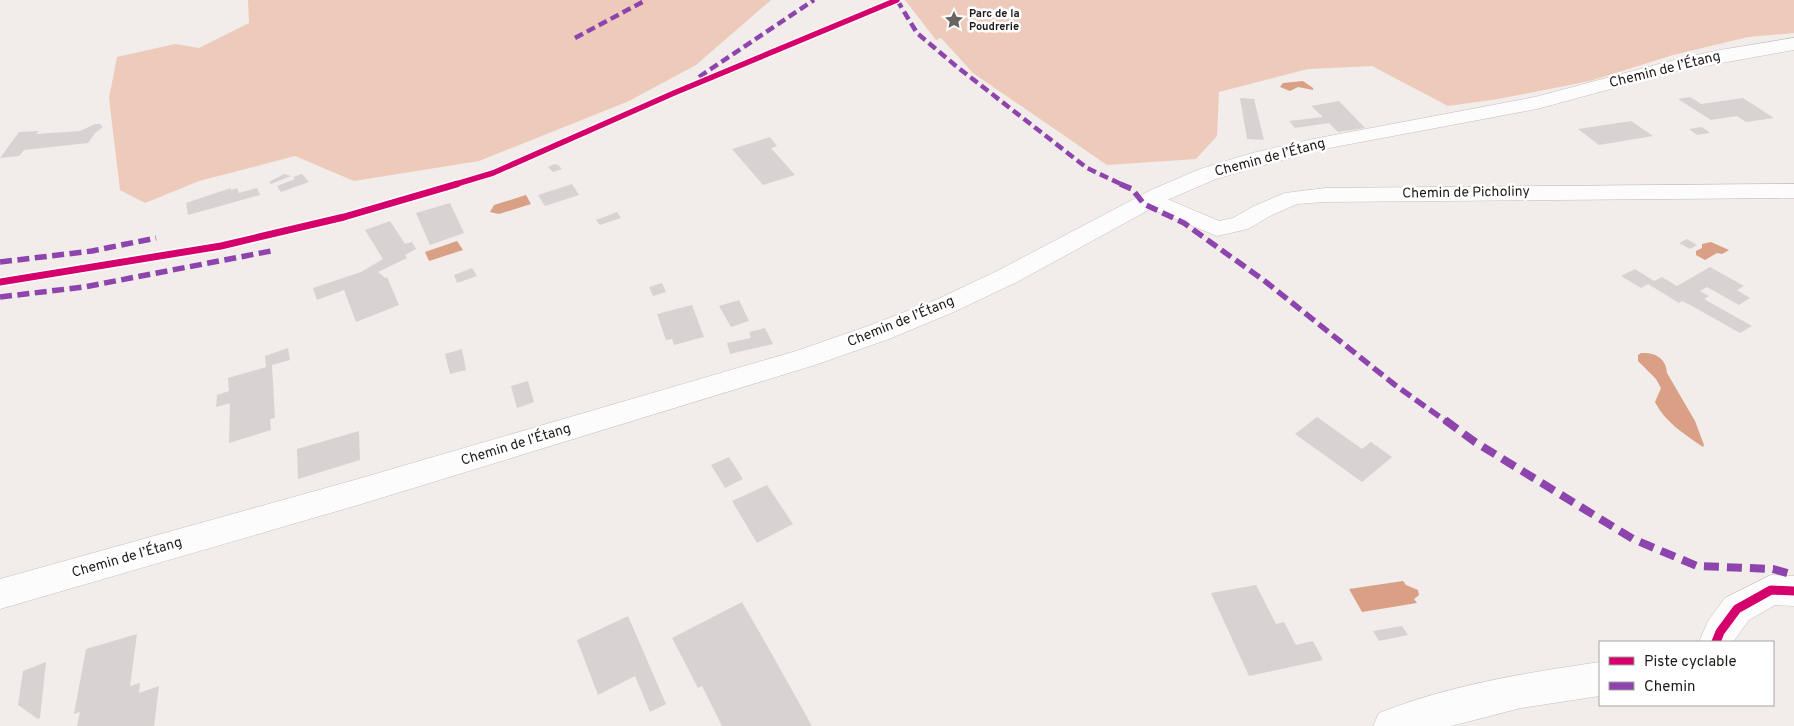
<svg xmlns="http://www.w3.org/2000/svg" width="1794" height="726" font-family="Overpass,sans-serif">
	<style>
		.green { fill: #eecabb }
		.water { fill: #daa086 }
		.building { fill: #d8d3d2 }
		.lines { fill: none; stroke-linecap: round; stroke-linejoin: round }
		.minor-casing { stroke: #c4bfbd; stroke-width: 1 }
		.major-casing { stroke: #c4bfbd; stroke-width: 1 }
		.minor { fill: #fdfcfc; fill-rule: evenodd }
		.major { fill: #fdfcfc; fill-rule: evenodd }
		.quiet-far2 { stroke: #8e44ad; stroke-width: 4.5; stroke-dasharray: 9 4.5; stroke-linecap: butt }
		.quiet-far1 { stroke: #8e44ad; stroke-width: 5.5; stroke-dasharray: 12 5.5; stroke-linecap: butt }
		.quiet { stroke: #8e44ad; stroke-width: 8; stroke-dasharray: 15 8; stroke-linecap: butt }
		.cycleway-far2-casing { stroke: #fff; stroke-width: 8 }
		.cycleway-far1-casing { stroke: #fff; stroke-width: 10 }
		.cycleway-casing { stroke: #fff; stroke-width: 12 }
		.cycleway-far2 { stroke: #d6006c; stroke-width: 5.5 }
		.cycleway-far1 { stroke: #d6006c; stroke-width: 7 }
		.cycleway { stroke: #d6006c; stroke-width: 9 }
		.labels { text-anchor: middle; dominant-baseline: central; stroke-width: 5; stroke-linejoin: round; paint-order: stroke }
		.far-poi-label { font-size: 11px; font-weight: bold; fill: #1f1b19; stroke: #fff; text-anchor: start }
		.street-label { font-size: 14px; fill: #1f1b19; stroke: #fff }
	</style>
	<rect width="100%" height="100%" fill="#f2ecea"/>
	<g class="green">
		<path d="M248 0H771L696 65 629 101 479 161 354 181 295 156 199 181 145 203 120 190 109 98 117 57 175 44 199 48 249 23Z"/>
		<path d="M905 0H1794V33L1748 37 1673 55 1590 81 1498 99 1448 106 1372 66 1308 69 1219 92 1217 136 1196 159 1107 165 973 73 941 38 936 40Z"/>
	</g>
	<g class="water">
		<path d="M1303 81 1313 88V90L1298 87 1290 91 1280 87 1283 83Z"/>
		<path d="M526 195 531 204 499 214 490 212 494 205Z"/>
		<path d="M457 241 463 250 429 261 425 252Z"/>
		<path d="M1711 242 1729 250 1722 254 1717 253 1705 260 1696 255V251L1702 248V244Z"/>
		<path d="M1641 353C1655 352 1666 358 1667 373L1695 421 1704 445 1703 447C1684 434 1665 422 1655 402L1661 388 1656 379 1638 361V355Z"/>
		<path d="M1403 581 1406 585 1418 590 1419 595 1414 599 1417 603 1362 612 1349 589Z"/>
	</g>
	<g class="building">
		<path d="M1690 97 1701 104 1743 98 1774 118 1746 122 1737 116 1711 120 1678 99Z"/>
		<path d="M1240 98 1254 99 1264 140 1247 139Z"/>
		<path d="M1339 101 1365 128 1338 132 1329 123 1295 128 1289 121 1323 117 1311 106Z"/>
		<path d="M1631 121 1653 136 1599 145 1578 129Z"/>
		<path d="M95 124H100L103 127 95 133 88 143 24 150 19 156 0 158 19 132 39 131 36 134 80 131Z"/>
		<path d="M1702 127 1710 133 1697 135 1689 129Z"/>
		<path d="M770 137 777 146 771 148 795 175 763 185 732 149Z"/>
		<path d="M554 164 558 165 562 169 553 172 548 167Z"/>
		<path d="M284 174 291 176 271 184 269 182Z"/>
		<path d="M302 174 309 182 281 192 277 186 295 179 293 177Z"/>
		<path d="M572 184 579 195 545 206 538 195Z"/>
		<path d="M231 188V190L237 188 239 193 257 188 260 195 188 215 186 203Z"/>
		<path d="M450 203 464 233 430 245 416 213Z"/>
		<path d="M617 212 621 218 600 225 596 220Z"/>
		<path d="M390 221 405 244 412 242 416 249 405 255 407 258 378 272 385 278 387 277 399 305 356 322 344 290 317 300 313 288 361 272 383 259 365 230Z"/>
		<path d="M1687 239 1697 245 1690 249 1679 243Z"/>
		<path d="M1710 267 1744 286 1737 290 1750 298 1739 305 1707 287 1700 291 1709 296 1704 299 1752 326 1740 333 1692 306 1682 301 1679 303 1648 284 1641 288 1621 276 1635 269 1654 281 1662 277 1677 286Z"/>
		<path d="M472 268 477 276 457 283 454 275Z"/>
		<path d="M662 283 666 292 653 296 649 287Z"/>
		<path d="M739 300 749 321 731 327 719 306Z"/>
		<path d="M692 305 704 337 674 345 672 339 666 340 657 314Z"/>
		<path d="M765 328 773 344 730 354 727 343 751 338 749 332Z"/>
		<path d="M288 348 290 360 272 365 275 418 270 419 271 430 229 443 230 403 216 407 217 395 229 391 228 378 266 367 265 356Z"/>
		<path d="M462 349 466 370 450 374 445 354Z"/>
		<path d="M528 381 534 402 517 408 511 386Z"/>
		<path d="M1317 417 1362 449 1371 442 1392 457 1362 482 1295 434Z"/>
		<path d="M359 431 360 460 298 479 297 449Z"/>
		<path d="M729 457 743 479 725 488 711 465Z"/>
		<path d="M767 485 793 524 757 543 732 501Z"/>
		<path d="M1256 585 1276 624 1284 622 1296 645 1313 641 1323 660 1249 676 1211 593Z"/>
		<path d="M742 602 769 649 812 726H722L702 686 698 688 672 638Z"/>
		<path d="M628 616 666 704 650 712 635 676 598 695 577 640Z"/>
		<path d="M1402 626 1408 635 1379 641 1373 631Z"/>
		<path d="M137 634 130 686 140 683 139 693 159 686 154 726H77L80 712 74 714 86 649Z"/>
		<path d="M46 662 40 718 38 719 18 705 23 671Z"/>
	</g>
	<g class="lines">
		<g class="minor-casing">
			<g id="minor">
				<path d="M1794 184V198L1325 202 1297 204 1270 216 1248 229 1217 236 1142 205 1138 200 1142 195 1150 193 1158 195 1219 221 1233 218 1254 206 1285 193 1325 188Z"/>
				<path d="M1771 575 1794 576V606L1775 605 1749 620 1733 642H1699L1708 621 1725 598Z"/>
				<path d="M1600 662V696L1521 708 1451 726H1373L1379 713C1449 685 1525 673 1600 662Z"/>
			</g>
		</g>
		<g class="major-casing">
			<path id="major" d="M1794 38V50L1677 71 1537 109 1313 151 1216 179 1167 200 1017 282 956 311 889 339 815 365 358 505 0 609V579L358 479 796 351 871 325 938 299 999 270 1151 190 1200 169 1252 153 1313 139 1535 97 1674 60 1720 50Z"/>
		</g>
		<use href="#minor" class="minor"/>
		<use href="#major" class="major"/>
		<g class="quiet-far2">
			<path d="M897 0 917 33 956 66 1087 168 1123 185"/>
			<path d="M575 38 646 0"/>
			<path d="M699 77 814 0"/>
		</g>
		<g class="quiet-far1">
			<path d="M1120 184 1132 189 1144 204 1184 223 1266 282 1395 385 1447 422"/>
			<path d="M0 262 92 251 156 238"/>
			<path d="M0 297 84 287 271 251"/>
		</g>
		<path class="quiet" d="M1445 420 1475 442 1633 539 1697 566 1773 569 1794 575"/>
		<g class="cycleway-far2-casing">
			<path id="cycleway-far2" d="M453 185 493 173 674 93 897 0"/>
		</g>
		<g class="cycleway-far1-casing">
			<path id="cycleway-far1" d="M0 282 221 246 344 217 457 184"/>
		</g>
		<g class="cycleway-casing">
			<path id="cycleway" d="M1716 642 1720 632 1737 609 1771 590 1794 591"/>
		</g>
		<use href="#cycleway-far2" class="cycleway-far2"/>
		<use href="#cycleway-far1" class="cycleway-far1"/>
		<use href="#cycleway" class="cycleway"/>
	</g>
	<defs>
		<g id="sight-bare" transform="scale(1.5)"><path d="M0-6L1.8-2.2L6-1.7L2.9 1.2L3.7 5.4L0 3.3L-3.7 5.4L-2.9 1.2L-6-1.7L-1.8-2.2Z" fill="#696462" stroke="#fff" stroke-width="2.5" paint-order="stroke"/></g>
	</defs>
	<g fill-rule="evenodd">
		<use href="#sight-bare" x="954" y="20"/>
	</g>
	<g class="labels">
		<g class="far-poi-label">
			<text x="969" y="14">Parc de la<tspan x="969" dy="13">Poudrerie</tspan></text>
		</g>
		<g class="street-label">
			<text transform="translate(1665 70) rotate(-14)">Chemin de l’Étang</text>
			<text transform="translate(1270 158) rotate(-15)">Chemin de l’Étang</text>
			<text transform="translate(1466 193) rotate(-1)">Chemin de Picholiny</text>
			<text transform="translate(901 322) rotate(-22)">Chemin de l’Étang</text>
			<text transform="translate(516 445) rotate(-17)">Chemin de l’Étang</text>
			<text transform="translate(127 558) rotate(-16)">Chemin de l’Étang</text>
		</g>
	</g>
	<rect x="1599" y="641" width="175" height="65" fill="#ffffff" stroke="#a5a4a3"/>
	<rect x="1609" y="657" width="25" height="8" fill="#d6006c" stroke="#a5a4a3"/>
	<text x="1644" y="666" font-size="15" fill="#1f1b19">Piste cyclable</text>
	<rect x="1609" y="682" width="25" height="8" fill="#8e44ad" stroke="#a5a4a3"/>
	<text x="1644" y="691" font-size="15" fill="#1f1b19">Chemin</text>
</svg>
